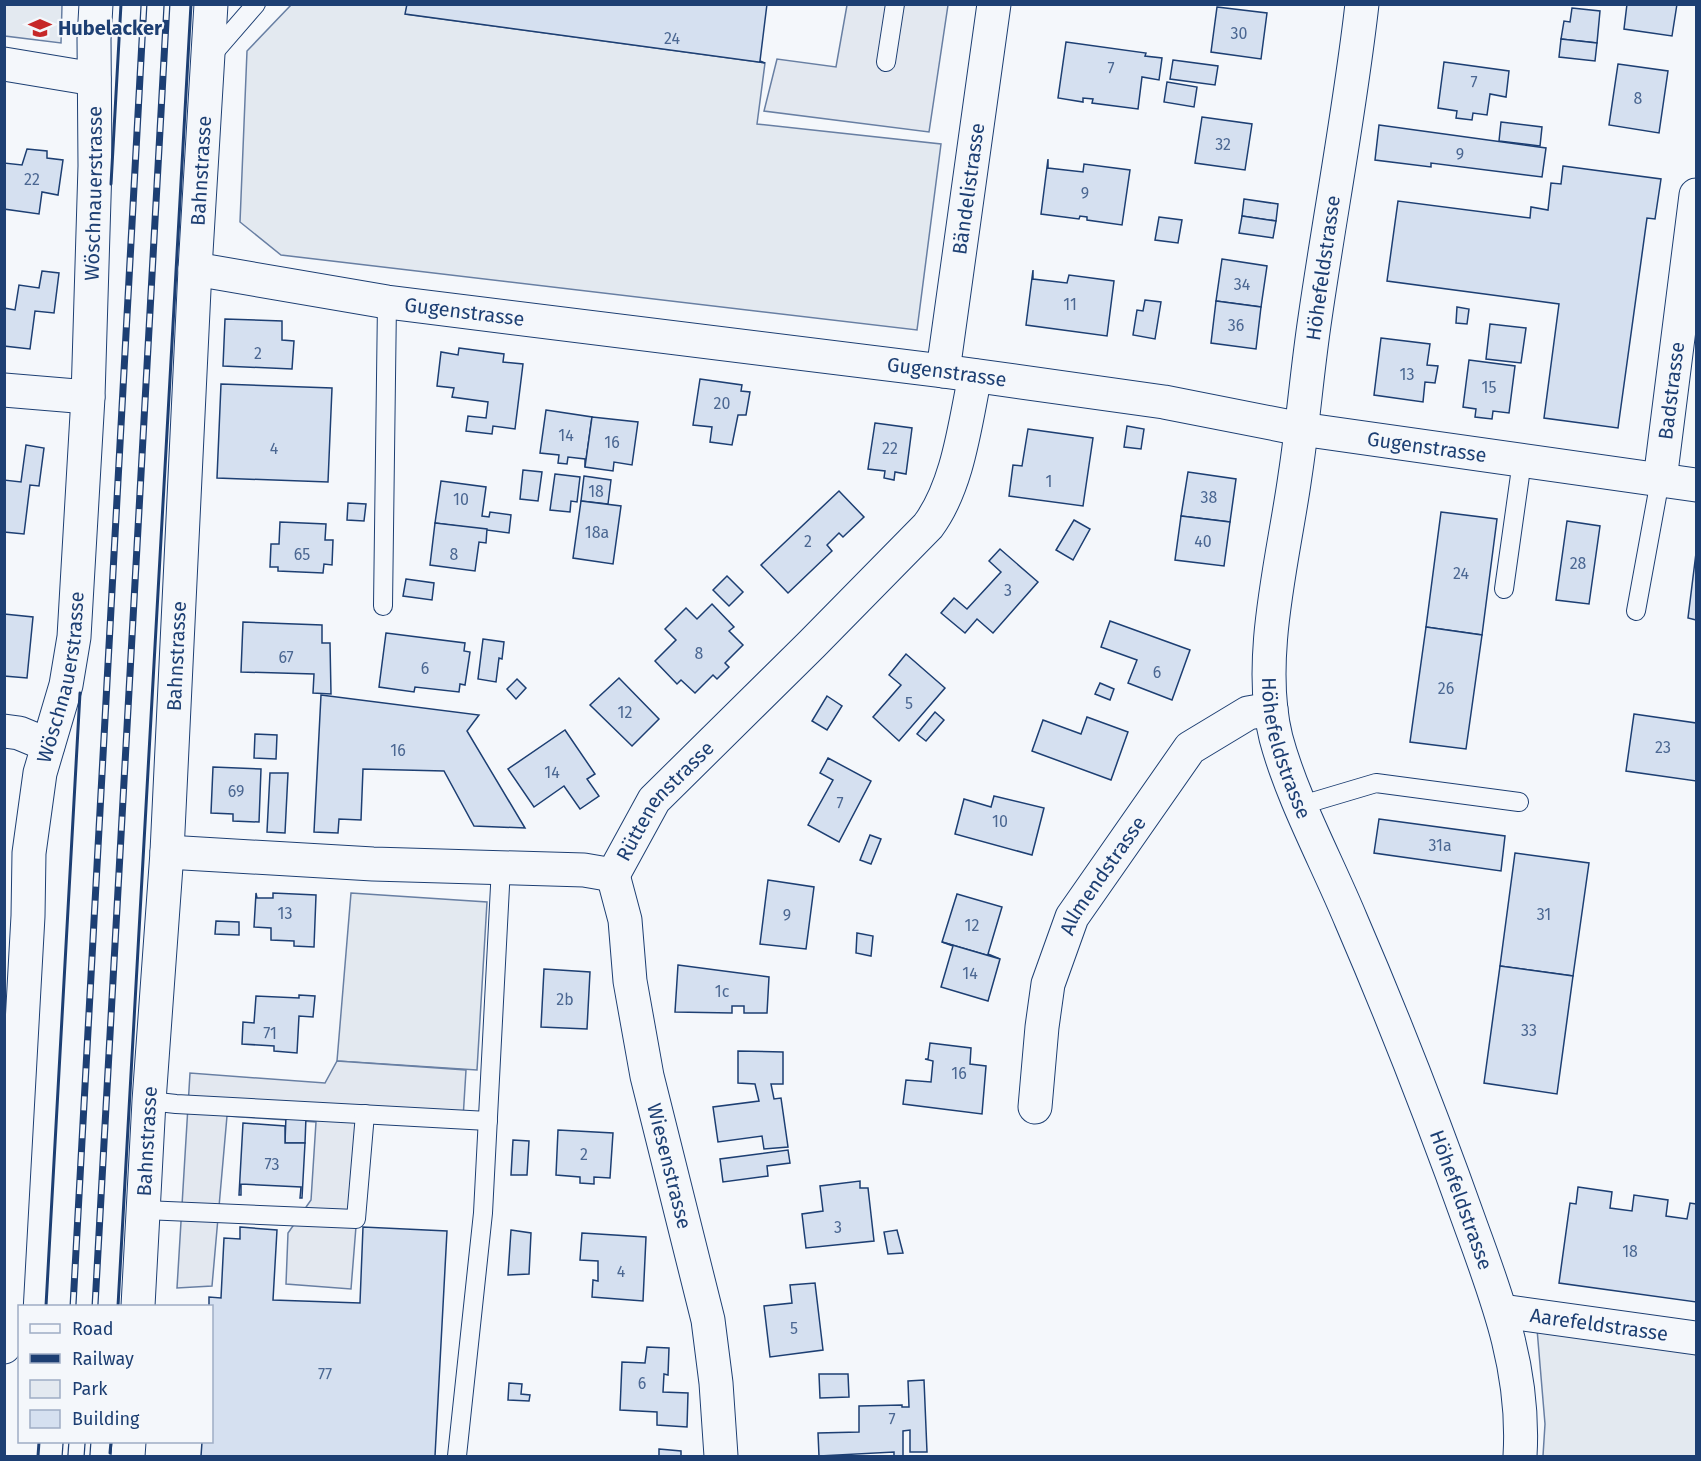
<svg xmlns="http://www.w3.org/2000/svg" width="1701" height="1461" font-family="'Fira Sans',sans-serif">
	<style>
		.green { fill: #e3e9f0; stroke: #687fa3; stroke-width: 1.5 }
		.parking { fill: #e3e8f0; stroke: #687fa3; stroke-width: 1.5 }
		.building { fill: #d5e0f0; stroke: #1d3f73; stroke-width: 1.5 }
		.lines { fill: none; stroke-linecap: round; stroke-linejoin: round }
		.service-casing { stroke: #1d3f73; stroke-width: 20 }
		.minor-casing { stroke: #1d3f73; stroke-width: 35 }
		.service { stroke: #f4f7fb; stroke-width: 18 }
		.minor { stroke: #f4f7fb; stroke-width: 33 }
		.rail-casing { stroke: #1d3f73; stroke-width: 7 }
		.rail { stroke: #f4f7fb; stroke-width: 4.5; stroke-dasharray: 14; stroke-linecap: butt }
		.wall { stroke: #1d3f73; stroke-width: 3 }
		.labels { text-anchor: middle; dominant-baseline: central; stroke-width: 4.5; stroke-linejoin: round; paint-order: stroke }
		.number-label { font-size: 16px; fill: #4b6792 }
		.poi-label { font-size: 20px; font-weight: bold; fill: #1d3f73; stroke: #f4f7fb; text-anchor: start }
		.street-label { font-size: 20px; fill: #1d3f73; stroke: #f4f7fb }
	</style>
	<rect width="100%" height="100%" fill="#f4f7fb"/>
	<g class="green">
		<path d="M5 4 62 5 61 43 5 36Z"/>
		<path d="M291 5H407L406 14 765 63 757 124 941 144 917 330 281 255 240 222 247 51Z"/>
		<path d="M351 893 487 902 477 1070 337 1061Z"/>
		<path d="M1537 1329 1696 1352V1456H1543L1545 1424Z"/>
	</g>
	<g class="parking">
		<path d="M847 5H948L929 132 764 111 777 59 836 67Z"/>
		<path d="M337 1061 466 1070 463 1119 365 1114 351 1289 286 1284 288 1233 311 1200 316 1122 227 1116 212 1286 177 1288 190 1073 325 1083Z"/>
	</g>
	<g class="building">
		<path d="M407 4H767L760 61 765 63 405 14Z"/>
		<path d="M1677 4 1672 36 1624 29 1627 4Z"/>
		<path d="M1217 7 1267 13 1261 59 1211 52Z"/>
		<path d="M1572 8 1600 11 1597 43 1561 39 1564 21 1570 22Z"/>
		<path d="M1561 39 1597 43 1595 61 1559 57Z"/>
		<path d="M1066 42 1146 53 1145 56 1162 58 1159 80 1142 77 1138 109 1092 103 1093 99 1083 98V102L1058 98Z"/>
		<path d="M1173 60 1218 66 1215 85 1170 79Z"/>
		<path d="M1444 62 1509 71 1506 97 1490 94 1487 115 1473 113 1472 120 1456 118 1457 111 1438 108Z"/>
		<path d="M1618 64 1668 71 1659 133 1609 125Z"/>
		<path d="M1167 82 1197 87 1194 107 1164 102Z"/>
		<path d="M1202 117 1252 124 1245 170 1195 163Z"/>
		<path d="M1501 122 1542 127 1540 146 1499 141Z"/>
		<path d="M1379 125 1546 148 1542 177 1431 163V167L1375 160Z"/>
		<path d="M27 149 47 151V158L63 160 58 195 42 192 39 214 4 209V163L22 165Z"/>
		<path d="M1048 159V168L1083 172 1084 164 1130 170 1122 225 1087 220V217L1080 216 1079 219 1041 214Z"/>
		<path d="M1563 166 1661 179 1655 219 1647 218 1618 428 1544 418 1559 304 1387 281 1398 201 1530 218 1531 207 1548 210 1551 183 1561 184Z"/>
		<path d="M1244 199 1278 204 1276 221 1242 216Z"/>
		<path d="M1242 216 1276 221 1273 238 1239 233Z"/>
		<path d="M1159 217 1182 220 1178 243 1155 240Z"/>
		<path d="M1222 259 1267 266 1261 307 1216 301Z"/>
		<path d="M1033 270V279L1067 283 1069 275 1114 281 1107 336 1026 325Z"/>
		<path d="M42 271 59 273 54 313 35 311 30 349 4 346V308L15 310 19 285 39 288Z"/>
		<path d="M1145 300 1161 302 1155 339 1133 335 1137 310 1143 311Z"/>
		<path d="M1216 301 1261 307 1256 349 1211 343Z"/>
		<path d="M1457 307 1469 309 1467 324 1456 323Z"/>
		<path d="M225 319 282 321V340L294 341 292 369 223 366Z"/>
		<path d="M1490 324 1526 328 1521 363 1486 359Z"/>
		<path d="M1381 338 1430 344 1427 365 1438 366 1435 383 1425 382 1423 402 1374 395Z"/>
		<path d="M459 348 504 354 503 362 523 364 515 429 493 426 492 434 466 431 468 416 486 418 488 402 452 397 454 388 437 386 441 352 458 355Z"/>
		<path d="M1469 360 1515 366 1509 413 1493 411 1492 419 1475 417 1476 409 1463 407Z"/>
		<path d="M700 379 742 385 741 391 750 392 746 415H738L732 445 710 442 712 427 693 425Z"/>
		<path d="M221 384 332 388 328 482 217 478Z"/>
		<path d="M546 410 592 417 585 467V459L568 457 567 464 558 463 559 455 540 453Z"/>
		<path d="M592 417 638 422 632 465 614 462 613 471 585 467Z"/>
		<path d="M875 423 912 428 906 474 895 472 894 480 884 478 885 471 868 469Z"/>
		<path d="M1127 426 1144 429 1141 449 1124 447Z"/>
		<path d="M1028 429 1093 438 1083 506 1009 496 1013 465 1022 466Z"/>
		<path d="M26 445 44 448 39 486 30 485 24 534 4 532V480L21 482Z"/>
		<path d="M523 470 542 472 538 501 520 499Z"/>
		<path d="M1188 472 1236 479 1230 522 1181 516Z"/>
		<path d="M555 474 580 477 577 502 571 501 570 512 550 510Z"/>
		<path d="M584 476 611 480 608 504 581 501Z"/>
		<path d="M441 481 486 487 482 516 489 517 490 512 511 515 509 533 435 523Z"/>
		<path d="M839 491 864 517 843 537 839 533 827 545 832 551 788 593 761 565Z"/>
		<path d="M581 501 621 506 613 564 573 558Z"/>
		<path d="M348 503 366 504 364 521 347 520Z"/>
		<path d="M1441 512 1497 519 1482 635 1426 627Z"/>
		<path d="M1181 516 1230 522 1224 566 1175 560Z"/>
		<path d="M1074 520 1090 529 1073 560 1056 550Z"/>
		<path d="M1567 521 1600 526 1589 604 1556 600Z"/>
		<path d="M280 522 326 524 325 540H333L332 565 324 564 323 573 278 571V567H270L271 544H279Z"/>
		<path d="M435 523 487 529 486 543 479 542 475 571 430 565Z"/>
		<path d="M1000 549 1038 582 993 633 977 619 965 633 941 613 954 598 967 609 1001 572 989 561Z"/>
		<path d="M1696 553V620L1688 618Z"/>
		<path d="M727 576 743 592 729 606 713 590Z"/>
		<path d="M406 579 434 583 432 600 403 596Z"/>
		<path d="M712 604 734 627 729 631 743 645 725 663 729 667 717 679 713 675 695 693 681 680 677 684 655 661 676 640 665 629 686 608 697 619Z"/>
		<path d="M4 614 33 617 27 678 4 676Z"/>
		<path d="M1110 621 1190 650 1172 700 1128 683 1137 660 1101 647Z"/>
		<path d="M243 622 322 625V643H330L331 694 313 693 314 674 241 672Z"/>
		<path d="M1426 627 1482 635 1466 749 1410 742Z"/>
		<path d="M386 633 465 643 464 651 470 652 465 685 460 684 459 692 415 687 414 692 379 687Z"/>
		<path d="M483 639 504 642 502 659 499 658 496 682 478 679Z"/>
		<path d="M906 654 945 688 899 741 873 717 901 685 889 675Z"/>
		<path d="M619 678 659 719 632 746 590 705Z"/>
		<path d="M517 679 526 688 516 699 507 689Z"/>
		<path d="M1100 683 1114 689 1110 700 1095 694Z"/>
		<path d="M321 695 479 715 467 731 525 828 474 826 444 771 363 769 361 820 339 819 338 833 314 832Z"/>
		<path d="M827 696 842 706 827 730 812 721Z"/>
		<path d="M935 712 944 720 926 741 917 734Z"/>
		<path d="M1634 714 1696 723V781L1626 771Z"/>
		<path d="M1087 717 1128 732 1111 780 1032 751 1043 720 1081 734Z"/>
		<path d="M565 730 595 774 587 779 599 796 580 809 564 786 534 807 508 769Z"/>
		<path d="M255 734 277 735 276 759 254 758Z"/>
		<path d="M828 758 871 781 839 842 808 825 833 780 820 773Z"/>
		<path d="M213 767 261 769 259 822 233 821V814L211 813Z"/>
		<path d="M270 773H288L285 833 267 832Z"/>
		<path d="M994 796 1044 808 1032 855 955 834 964 799 991 807Z"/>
		<path d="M1379 819 1505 836 1501 871 1374 853Z"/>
		<path d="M870 835 881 839 871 864 860 860Z"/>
		<path d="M1515 853 1589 863 1573 976 1500 966Z"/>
		<path d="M768 880 814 887 806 949 760 944Z"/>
		<path d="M256 893 257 898H273V893L316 895 314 947 294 946V941L271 940V928L254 927Z"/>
		<path d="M957 894 1002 907 988 954 1000 959 942 942Z"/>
		<path d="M216 921 239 922V935L215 934Z"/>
		<path d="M857 933 873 936 871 956 856 953Z"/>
		<path d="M942 942 1000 959 988 1001 941 987 953 946Z"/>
		<path d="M678 965 769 977 767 1013H744V1006H732V1013L675 1012Z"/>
		<path d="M1500 966 1573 976 1557 1094 1484 1083Z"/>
		<path d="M544 969 590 972 587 1029 541 1027Z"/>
		<path d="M299 995 315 996 313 1017 299 1016 297 1053 274 1051V1046L242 1044 243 1022 254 1023 256 996 299 998Z"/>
		<path d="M930 1043 971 1048 970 1064 986 1066 982 1114 903 1104 906 1080 931 1082 933 1061 925 1059H928Z"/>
		<path d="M738 1051 783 1052V1084H771L774 1099 781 1098 788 1147 764 1149 762 1136 718 1142 713 1107 759 1101 755 1084 738 1083Z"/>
		<path d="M286 1116 306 1117 305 1143H285Z"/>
		<path d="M243 1123 285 1126V1143H305L302 1198H300L301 1187 241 1184V1195H239Z"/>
		<path d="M558 1130 613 1133 610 1178 594 1177V1184L580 1183V1177L556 1175Z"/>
		<path d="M513 1140 529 1141 527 1175H511Z"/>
		<path d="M788 1150 790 1163 767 1166 768 1176 723 1182 720 1159Z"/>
		<path d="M860 1181V1188H868L874 1241 806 1248 802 1214 823 1211 820 1186Z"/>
		<path d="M1578 1187 1612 1192 1610 1208 1632 1211 1634 1195 1668 1200 1666 1216 1687 1219 1690 1203 1696 1204V1302L1559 1283 1570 1203 1576 1204Z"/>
		<path d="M240 1227 277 1230 273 1300 360 1303 363 1227 447 1231 435 1456H201L202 1442H212V1306H209V1297L221 1298 224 1238 240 1239Z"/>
		<path d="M511 1230 531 1233 529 1274 508 1275Z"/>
		<path d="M897 1230 903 1253 888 1254 884 1232Z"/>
		<path d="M582 1233 646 1237 643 1301 592 1297 593 1280 598 1281V1261L580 1260Z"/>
		<path d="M815 1283 823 1350 770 1357 764 1306 792 1303 790 1285Z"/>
		<path d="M647 1347 669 1348 668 1375 664 1374 663 1392 688 1393 687 1427 657 1425V1412L620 1410 622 1362 645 1363Z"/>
		<path d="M819 1374H848L849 1397 820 1398Z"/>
		<path d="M924 1380 927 1452H910V1430L903 1431V1456H894V1452L819 1456 818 1433 859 1432V1406L902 1405V1407H909L908 1381Z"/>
		<path d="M509 1383 522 1384 521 1394 530 1395 529 1401 508 1400Z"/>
		<path d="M659 1449 681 1451V1456H659Z"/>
	</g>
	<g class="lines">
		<g class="service-casing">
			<g id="service">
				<path d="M210 57 256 4"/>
				<path d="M886 62 895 4"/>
				<path d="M1504 589 1522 461"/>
				<path d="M383 606 387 302"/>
				<path d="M1636 611 1660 480"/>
				<path d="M1302 805 1376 783 1519 802"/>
				<path d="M149 1101 176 1104 488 1121"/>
				<path d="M144 1210 356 1219 365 1114"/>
				<path d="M457 1456 483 1213 501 867"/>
			</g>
		</g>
		<g class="minor-casing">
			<g id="minor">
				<path id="s1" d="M1362 4C1350 110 1330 214 1315 318 1307 371 1303 424 1295 476 1284 556 1256 659 1276 738 1292 798 1327 862 1351 920 1395 1022 1435 1125 1472 1229 1500 1305 1525 1374 1520 1456"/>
				<path d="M4 64 94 79"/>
				<path id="s2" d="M195 269 387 302 943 371 1164 402 1301 429 1696 485"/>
				<path id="s3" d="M943 371 994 4"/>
				<path d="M4 390 88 397"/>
				<path id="s4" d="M1660 480 1696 195"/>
				<path d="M4 731 19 733 48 745"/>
				<path id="s5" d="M167 852 373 864 584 870 613 875 654 800 812 644 928 526C958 486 965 424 975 376"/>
				<path id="s6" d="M613 875 625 920 630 981 647 1076 708 1320 716 1383 721 1456"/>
				<path id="s7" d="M1035 1107 1042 1027 1048 984 1072 917 1190 748 1248 713 1271 709"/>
				<path id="s8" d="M138 1306 149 1101 167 852 195 269 211 4"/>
				<path id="s9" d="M1502 1311 1696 1338"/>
				<path id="s10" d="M4 1347 28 916 29 853 40 773 66 685 74 637 88 397 95 166 94 39 96 4"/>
				<path d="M128 1456 129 1442"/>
			</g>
		</g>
		<use href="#service" class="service"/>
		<use href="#minor" class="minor"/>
		<g class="rail-casing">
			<g id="rail">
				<path d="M73 1306 144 4"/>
				<path d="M95 1306 167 4"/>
				<path d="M65 1456 66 1442"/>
				<path d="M87 1456 88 1442"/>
			</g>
		</g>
		<use href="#rail" class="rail"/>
		<g class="wall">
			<path d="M111 184 121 4"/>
			<path d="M46 1306 80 693"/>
			<path d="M118 1306 191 4"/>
			<path d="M110 1453 111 1442"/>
			<path d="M38 1456 39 1442"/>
		</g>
	</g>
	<defs>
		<g id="school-bare" transform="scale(1.8)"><path d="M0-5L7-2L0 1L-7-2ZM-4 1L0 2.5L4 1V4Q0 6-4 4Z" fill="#c62828" stroke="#f4f7fb" stroke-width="2.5" paint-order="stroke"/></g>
	</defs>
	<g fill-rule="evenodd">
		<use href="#school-bare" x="40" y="28"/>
	</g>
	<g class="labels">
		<g class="number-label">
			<text x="1239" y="33">30</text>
			<text x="672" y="38">24</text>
			<text x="1111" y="68">7</text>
			<text x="1474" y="82">7</text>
			<text x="1638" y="98">8</text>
			<text x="1223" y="144">32</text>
			<text x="1460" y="154">9</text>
			<text x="32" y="179">22</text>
			<text x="1085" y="193">9</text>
			<text x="1242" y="284">34</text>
			<text x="1070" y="304">11</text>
			<text x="1236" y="325">36</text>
			<text x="258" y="353">2</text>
			<text x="1407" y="374">13</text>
			<text x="1489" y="387">15</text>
			<text x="722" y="403">20</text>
			<text x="566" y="435">14</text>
			<text x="612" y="442">16</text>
			<text x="274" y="448">4</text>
			<text x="890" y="448">22</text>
			<text x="1049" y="481">1</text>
			<text x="596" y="491">18</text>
			<text x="1209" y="497">38</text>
			<text x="461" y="499">10</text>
			<text x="597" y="532">18a</text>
			<text x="808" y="541">2</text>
			<text x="1203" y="541">40</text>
			<text x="302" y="554">65</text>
			<text x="454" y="554">8</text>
			<text x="1578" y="563">28</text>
			<text x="1461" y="573">24</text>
			<text x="1008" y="590">3</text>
			<text x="699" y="653">8</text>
			<text x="286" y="657">67</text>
			<text x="425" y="668">6</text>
			<text x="1157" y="672">6</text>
			<text x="1446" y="688">26</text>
			<text x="909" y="703">5</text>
			<text x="625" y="712">12</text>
			<text x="1663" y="747">23</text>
			<text x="398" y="750">16</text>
			<text x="552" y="772">14</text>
			<text x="236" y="791">69</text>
			<text x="840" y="803">7</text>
			<text x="1000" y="821">10</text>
			<text x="1440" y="845">31a</text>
			<text x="285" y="913">13</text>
			<text x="1544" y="914">31</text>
			<text x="787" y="915">9</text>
			<text x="972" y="925">12</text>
			<text x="970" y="973">14</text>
			<text x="722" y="991">1c</text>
			<text x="565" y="999">2b</text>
			<text x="1529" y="1030">33</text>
			<text x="270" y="1033">71</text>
			<text x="959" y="1073">16</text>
			<text x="584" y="1154">2</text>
			<text x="272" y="1164">73</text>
			<text x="838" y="1227">3</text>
			<text x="1630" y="1251">18</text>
			<text x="621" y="1271">4</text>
			<text x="794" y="1328">5</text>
			<text x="325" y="1374">77</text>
			<text x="642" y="1383">6</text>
			<text x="892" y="1419">7</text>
		</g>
		<g class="poi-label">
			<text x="58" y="28">Hubelacker</text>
		</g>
		<g class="street-label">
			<text stroke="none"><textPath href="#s8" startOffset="1137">Bahnstrasse</textPath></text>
			<text stroke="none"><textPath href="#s3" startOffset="184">Bändelistrasse</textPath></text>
			<text stroke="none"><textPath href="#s10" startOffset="1160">Wöschnauerstrasse</textPath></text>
			<text transform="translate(1323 268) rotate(-82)">Höhefeldstrasse</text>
			<text stroke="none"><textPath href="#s2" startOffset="273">Gugenstrasse</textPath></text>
			<text stroke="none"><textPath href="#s2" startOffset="759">Gugenstrasse</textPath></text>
			<text stroke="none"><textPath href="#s4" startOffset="90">Badstrasse</textPath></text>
			<text stroke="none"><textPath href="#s2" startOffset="1245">Gugenstrasse</textPath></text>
			<text stroke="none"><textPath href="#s8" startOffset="651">Bahnstrasse</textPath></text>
			<text stroke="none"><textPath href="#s10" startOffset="674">Wöschnauerstrasse</textPath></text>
			<text stroke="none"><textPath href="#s1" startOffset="753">Höhefeldstrasse</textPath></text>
			<text stroke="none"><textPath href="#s5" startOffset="538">Rüttenenstrasse</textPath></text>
			<text stroke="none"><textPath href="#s7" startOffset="246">Allmendstrasse</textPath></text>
			<text stroke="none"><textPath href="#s8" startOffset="165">Bahnstrasse</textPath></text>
			<text stroke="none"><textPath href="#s6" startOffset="297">Wiesenstrasse</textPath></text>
			<text stroke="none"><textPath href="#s1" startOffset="1239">Höhefeldstrasse</textPath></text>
			<text stroke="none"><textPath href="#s9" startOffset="98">Aarefeldstrasse</textPath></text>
		</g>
	</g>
	<rect width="1701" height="1461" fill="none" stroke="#1d3f73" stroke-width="12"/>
	<rect x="18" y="1305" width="195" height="138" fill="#f4f7fb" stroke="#9eadc5" stroke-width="1.5"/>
	<rect x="30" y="1324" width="30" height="9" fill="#f4f7fb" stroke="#9eadc5" stroke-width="1.5"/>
	<text x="72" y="1335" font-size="18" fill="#1d3f73">Road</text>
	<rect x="30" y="1354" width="30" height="9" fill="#1d3f73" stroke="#9eadc5" stroke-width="1.5"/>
	<text x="72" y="1365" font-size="18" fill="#1d3f73">Railway</text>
	<rect x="30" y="1380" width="30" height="18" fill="#e3e9f0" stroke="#9eadc5" stroke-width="1.5"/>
	<text x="72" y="1395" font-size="18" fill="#1d3f73">Park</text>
	<rect x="30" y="1410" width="30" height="18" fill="#d5e0f0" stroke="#9eadc5" stroke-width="1.5"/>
	<text x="72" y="1425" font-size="18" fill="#1d3f73">Building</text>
</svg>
